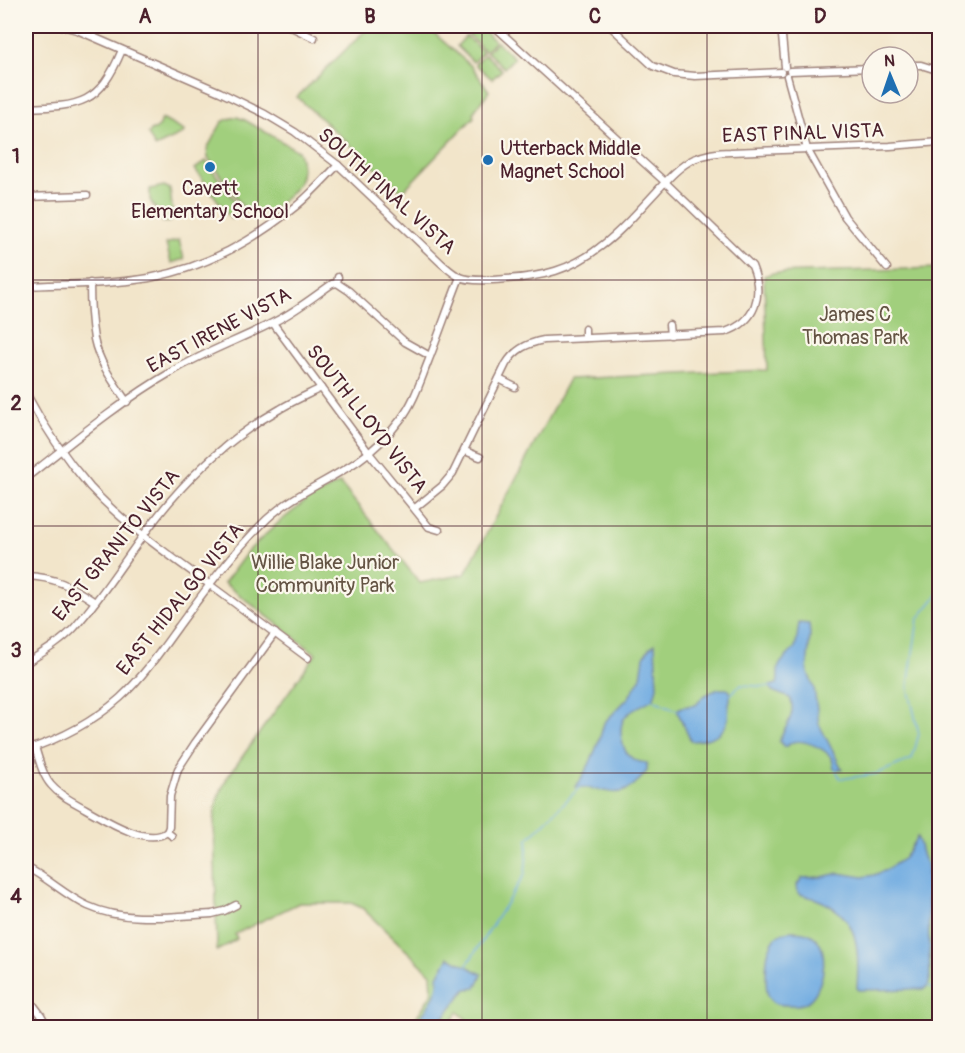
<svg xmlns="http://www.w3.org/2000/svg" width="965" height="1053" font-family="Pangolin,sans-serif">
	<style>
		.green { fill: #a1cf7d; stroke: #767754; stroke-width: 1.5 }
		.water { fill: #6fabe1; stroke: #5c6586; stroke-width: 1.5 }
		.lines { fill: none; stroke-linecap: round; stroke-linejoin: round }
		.stream { stroke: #6fabe1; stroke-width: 1.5 }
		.street-casing { stroke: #9e827a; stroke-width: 9 }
		.street { stroke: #fff; stroke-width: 6 }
		.grid { fill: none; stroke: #4a1f2b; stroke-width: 1.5; stroke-opacity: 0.55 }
		.poi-dot { fill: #1f6fb2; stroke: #fbf7ec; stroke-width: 2 }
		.labels { text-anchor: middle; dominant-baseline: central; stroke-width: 4.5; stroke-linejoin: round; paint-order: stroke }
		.street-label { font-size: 20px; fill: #4a1f2b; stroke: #fbf7ec }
		.poi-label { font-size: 20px; fill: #4a1f2b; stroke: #fbf7ec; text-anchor: start }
		.park-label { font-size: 20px; fill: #645444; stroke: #fbf7ec }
		.neatline { fill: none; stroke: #4a1f2b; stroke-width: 2 }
		.grid-label { font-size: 20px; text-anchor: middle; font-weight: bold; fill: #4a1f2b }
	</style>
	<rect width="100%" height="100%" fill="#fbf7ec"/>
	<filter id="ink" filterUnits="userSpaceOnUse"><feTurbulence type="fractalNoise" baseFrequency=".0167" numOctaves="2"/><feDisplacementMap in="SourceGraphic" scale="12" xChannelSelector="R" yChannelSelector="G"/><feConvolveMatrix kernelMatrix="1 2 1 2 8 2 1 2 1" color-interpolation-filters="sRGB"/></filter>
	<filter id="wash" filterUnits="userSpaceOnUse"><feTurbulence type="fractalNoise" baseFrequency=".008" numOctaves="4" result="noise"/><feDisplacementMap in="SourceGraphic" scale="24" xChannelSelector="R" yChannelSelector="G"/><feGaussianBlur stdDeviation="1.35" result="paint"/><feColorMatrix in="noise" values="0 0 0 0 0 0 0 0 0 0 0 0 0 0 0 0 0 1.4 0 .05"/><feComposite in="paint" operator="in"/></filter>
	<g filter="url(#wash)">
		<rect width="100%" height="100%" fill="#f2e5ca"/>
		<g class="green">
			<path d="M370 26H426L472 67 489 91 473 113 474 117 402 192 297 97Z"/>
			<path d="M477 26H479L495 41 485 51 469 35Z"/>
			<path d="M466 36 483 52 473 62 457 46Z"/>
			<path d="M497 42 514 58 504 68 487 52Z"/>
			<path d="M485 54 502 70 492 79 475 64Z"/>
			<path d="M237 117 245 120 298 151C303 160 303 176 298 184 294 192 277 205 270 212H266L244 209 208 158 207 149 222 122 228 119Z"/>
			<path d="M162 119 184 131 183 134 155 147 148 134 152 130H155L160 126V122Z"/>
			<path d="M206 161 242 211 231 219 195 169Z"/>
			<path d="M164 186 170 189 173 216 170 222H163L150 200V189Z"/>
			<path d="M179 240 184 259 171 263 166 244Z"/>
			<path d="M939 268V1027L476 1028 458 1012 448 1027H410L432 993 431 974 362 908 351 903H299L235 934 237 939 217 951 214 819 217 800 227 778 316 654 224 583 248 551 278 523 310 498 340 483 420 583 465 574 569 379 767 370 764 276 773 273Z"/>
		</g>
		<g class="water">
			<path d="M799 623 809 624 810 635 807 670 814 688 819 724 842 769H834C833 765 833 762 832 759 827 749 804 739 793 742 792 743 786 746 785 747L779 741C785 727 797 714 790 698L772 691 770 686 777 684C779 678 777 671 779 666 783 658 791 654 795 647 797 642 798 629 799 623Z"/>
			<path d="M655 644 657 687 654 698C647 703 631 710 626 716 617 726 621 752 633 759 636 762 642 762 647 763V771C620 806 611 788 576 787L589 765 599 741 604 723 629 697 641 677 644 657 649 648Z"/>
			<path d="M718 689H727L730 691C731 696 730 700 729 705 728 711 729 719 726 725 720 737 703 741 691 741L678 713V709L682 707 696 705 703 696Z"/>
			<path d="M917 837C922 846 920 856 927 864L930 979 928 986 924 989 859 990 857 988C860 948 859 915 816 899 810 897 804 896 798 893L797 885 802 878 822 877 839 873 863 877 874 875 886 870 904 858Z"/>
			<path d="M789 931C799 931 811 931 818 941 830 956 822 995 805 1003 799 1006 792 1005 786 1005 777 1005 772 1003 768 995 765 987 766 962 768 953 769 949 773 940 776 937 779 934 785 933 789 931Z"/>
			<path d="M449 957 482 974 476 988 466 989 443 1018V1024L441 1027H414C423 1013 441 993 438 976Z"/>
		</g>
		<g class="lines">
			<g class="stream">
				<path d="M730 695 741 685 772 687"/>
				<path d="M651 699 679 711"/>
				<path d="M835 767 840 779 876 774 912 759 919 734 908 687 918 619 940 592"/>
				<path d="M929 947H940"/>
				<path d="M465 968 525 874 528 839 580 787"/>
				<path d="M928 986 940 994"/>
			</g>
		</g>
	</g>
	<g filter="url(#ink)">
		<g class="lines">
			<g class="street-casing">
				<g id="street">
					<path d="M62 26 77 30 220 92 265 114 295 132 338 165 441 263C447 268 453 274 460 277 472 282 493 280 506 279 542 277 571 270 600 247 621 232 638 211 656 192 667 180 679 166 694 159 706 154 717 152 730 152L890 146 940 142"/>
					<path d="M289 26 314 38"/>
					<path d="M610 26 653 66 674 74 695 76 781 72"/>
					<path d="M781 26 785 67"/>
					<path d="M908 65H921L940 71"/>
					<path d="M790 71 872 68"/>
					<path d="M787 76 807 149 845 217 887 268"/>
					<path d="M26 108C81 106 99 105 122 50"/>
					<path d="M26 197 87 195"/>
					<path d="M90 283C90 302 91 321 94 339 99 363 114 383 127 402"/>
					<path d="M337 283 349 291 405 342 430 356"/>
					<path d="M26 286C66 284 109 285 149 278 204 268 252 242 295 207 310 195 324 179 338 165"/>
					<path d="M273 323 369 453 429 527 439 530"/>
					<path d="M669 325 670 335"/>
					<path d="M585 329V338"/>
					<path d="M499 379 515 387"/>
					<path d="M26 393C44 427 65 458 90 487 125 525 168 554 210 585 243 609 275 634 308 658"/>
					<path d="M465 451 480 457"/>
					<path d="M26 478C73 441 121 401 173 371 206 351 242 339 276 321 296 311 313 297 332 284L337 283 338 277"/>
					<path d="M415 508 442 486 453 473 506 364C515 349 528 343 544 340L725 332C756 322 764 295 752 266L665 182 494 26"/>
					<path d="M26 576C55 577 71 586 95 602"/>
					<path d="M26 663C42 653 60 643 74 628 110 588 136 540 171 500 202 464 239 432 280 409 293 401 307 395 321 388"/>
					<path d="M35 747C39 759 42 775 51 785 60 796 74 802 86 809 104 819 147 847 167 832"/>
					<path d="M26 750C60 739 93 722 120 698 143 677 160 652 178 627 206 589 233 552 267 519 294 494 329 481 359 460 375 449 389 435 401 419 414 402 420 382 428 362 439 334 449 305 460 277"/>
					<path d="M172 836 167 832 169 827 170 796 178 769 195 743 275 633"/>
					<path d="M26 867C48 878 66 896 88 906 125 923 173 916 212 914L224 911 236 905"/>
					<path d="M26 995 41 1015 48 1028"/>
					<path d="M26 1017 33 1028"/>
				</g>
			</g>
			<use href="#street" class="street"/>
		</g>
	</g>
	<path class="grid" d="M258 26V1028M482 26V1028M707 26V1028M26 280H940M26 526H940M26 773H940"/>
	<g class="poi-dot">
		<circle cx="488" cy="160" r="6"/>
		<circle cx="210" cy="167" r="6"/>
	</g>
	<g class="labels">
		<g class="street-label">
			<text transform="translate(803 133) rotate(-2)">EAST PINAL VISTA</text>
			<text transform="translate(387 191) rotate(42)">SOUTH PINAL VISTA</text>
			<text transform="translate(219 330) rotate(-28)">EAST IRENE VISTA</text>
			<text transform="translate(367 419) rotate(52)">SOUTH LLOYD VISTA</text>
			<text transform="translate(116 545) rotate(-51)">EAST GRANITO VISTA</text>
			<text transform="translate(180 599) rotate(-51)">EAST HIDALGO VISTA</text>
		</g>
		<g class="poi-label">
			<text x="500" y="148">Utterback Middle<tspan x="500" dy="23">Magnet School</tspan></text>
			<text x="210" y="188" text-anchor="middle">Cavett<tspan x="210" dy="23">Elementary School</tspan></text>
		</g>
		<g class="park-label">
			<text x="855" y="314">James C<tspan x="855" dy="23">Thomas Park</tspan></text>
			<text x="325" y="562">Willie Blake Junior<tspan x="325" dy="23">Community Park</tspan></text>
		</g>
	</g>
	<rect width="965" height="1053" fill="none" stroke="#fbf7ec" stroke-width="66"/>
	<g transform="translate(890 75) rotate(358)"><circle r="28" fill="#fbf7ec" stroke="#b4a19f" stroke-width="1.5"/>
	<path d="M0-4.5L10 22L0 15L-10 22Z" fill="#1f6fb2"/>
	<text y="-9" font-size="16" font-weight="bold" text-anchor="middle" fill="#4a1f2b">N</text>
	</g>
	<rect x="33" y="33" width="899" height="987" class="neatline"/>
	<g class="grid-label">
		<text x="145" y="23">A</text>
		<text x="370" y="23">B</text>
		<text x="595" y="23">C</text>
		<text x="820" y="23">D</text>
		<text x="16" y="163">1</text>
		<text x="16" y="410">2</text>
		<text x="16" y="657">3</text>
		<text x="16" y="903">4</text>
	</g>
</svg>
